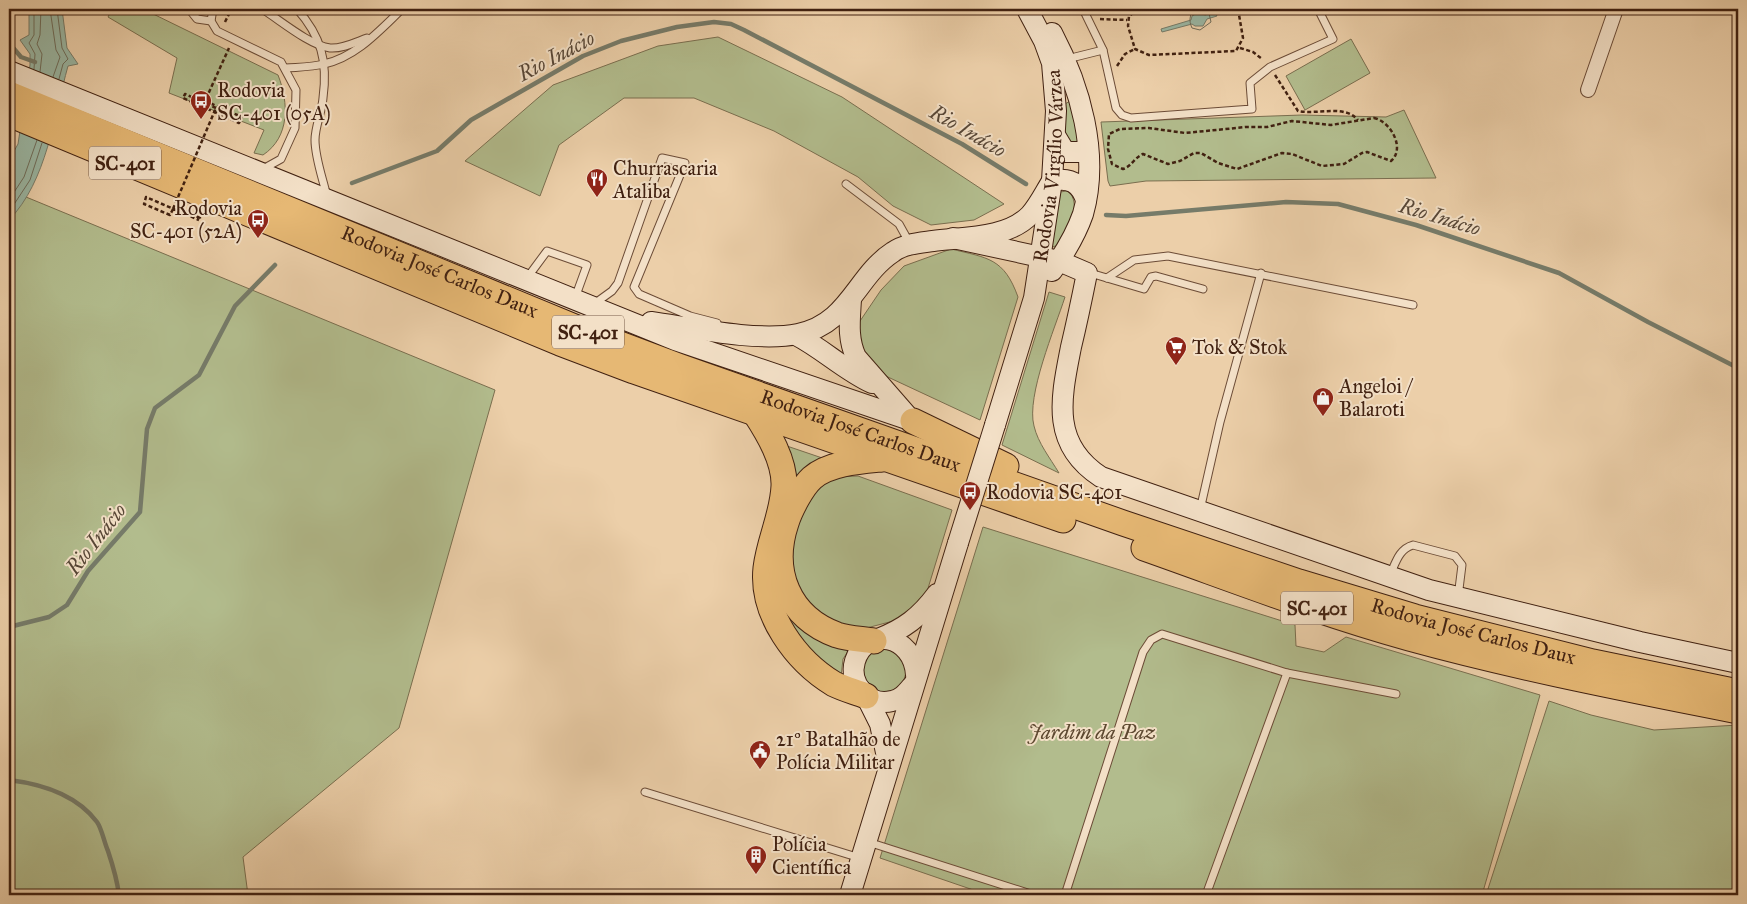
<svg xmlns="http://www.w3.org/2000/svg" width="1747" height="904" font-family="'IM FELL Great Primer',serif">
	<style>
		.green { fill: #b2bc8d; stroke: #7a6e4f }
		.water { fill: #9ab7a4; stroke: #767b69 }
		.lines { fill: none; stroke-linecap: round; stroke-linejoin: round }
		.shore { stroke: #6e6c5a; stroke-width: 1 }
		.stream { stroke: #767b69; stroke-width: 4.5 }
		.lane-casing { stroke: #6c4c37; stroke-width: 9 }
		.street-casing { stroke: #6c4c37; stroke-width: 16 }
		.secondary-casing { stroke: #412111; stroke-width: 22 }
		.highway-casing { stroke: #412111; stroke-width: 27 }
		.path { stroke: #412111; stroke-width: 2.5; stroke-dasharray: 4 2.5; stroke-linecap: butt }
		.lane { stroke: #f3e0c7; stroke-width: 7 }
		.street { stroke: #f3e0c7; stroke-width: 14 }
		.secondary { stroke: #f3e0c7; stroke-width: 20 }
		.highway { stroke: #e6b874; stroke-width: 25 }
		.secondary-bridge-casing { stroke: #412111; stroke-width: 22; stroke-linecap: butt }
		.path-bridge { stroke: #412111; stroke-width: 2.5; stroke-dasharray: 4 2.5; stroke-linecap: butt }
		.secondary-bridge { stroke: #f3e0c7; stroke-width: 20 }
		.labels { text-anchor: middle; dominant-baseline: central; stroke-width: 4; stroke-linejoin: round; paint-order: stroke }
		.shield { fill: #f3e0c7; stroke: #765a48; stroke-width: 1 }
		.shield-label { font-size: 19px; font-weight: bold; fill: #412111 }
		.poi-label { font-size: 20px; fill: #412111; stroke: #f3e0c7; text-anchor: start }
		.street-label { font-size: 20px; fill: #412111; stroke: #f3e0c7 }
		.park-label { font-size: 20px; font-style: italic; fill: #5d4830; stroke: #f3e0c7 }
		.water-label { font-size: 21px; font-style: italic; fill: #574636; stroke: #f3e0c7 }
	</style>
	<rect width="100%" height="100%" fill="#eccfa9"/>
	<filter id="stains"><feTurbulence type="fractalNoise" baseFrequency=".004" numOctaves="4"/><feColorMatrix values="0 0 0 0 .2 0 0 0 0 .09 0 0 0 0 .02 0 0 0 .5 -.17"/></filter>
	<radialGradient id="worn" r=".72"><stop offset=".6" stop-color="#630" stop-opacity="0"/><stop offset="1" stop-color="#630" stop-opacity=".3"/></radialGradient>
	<g class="green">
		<path d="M112 9H143L278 75C289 103 290 137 263 155L254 153 264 130 169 93 177 58 108 17Z"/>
		<path d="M718 37 842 97 1004 204 974 220 931 225 893 206 858 177 774 131 694 98H624L559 145 540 196 465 161 553 85 658 46Z"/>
		<path d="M1351 39 1370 73 1305 110 1286 76Z"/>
		<path d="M1070 101 1080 136 1075 145 1064 139 1065 104Z"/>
		<path d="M1404 110 1436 178 1146 181 1110 186 1108 181 1101 122 1302 115 1386 117Z"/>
		<path d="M9 190 495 390 399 728 243 857 248 895H9Z"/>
		<path d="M1067 191C1084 200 1068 243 1053 247L1050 243 1060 192Z"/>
		<path d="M951 249C988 258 1004 258 1018 297L980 420 875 371 860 345 858 324 881 290 904 266Z"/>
		<path d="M1049 292 1065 297C1055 328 1026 396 1034 426 1038 443 1050 458 1059 473L1002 445Z"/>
		<path d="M778 443 837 463 797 477Z"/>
		<path d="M858 476 952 510 925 598 901 619 855 631 809 610 789 572 799 511 815 490 834 477Z"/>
		<path d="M983 527 1295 625 1296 646 1324 652 1346 637 1540 695 1482 895H988L880 858Z"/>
		<path d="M783 611 853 644 843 659 841 677 807 651Z"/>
		<circle cx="884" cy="670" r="22"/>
		<path d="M1549 701 1591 715 1654 730 1738 725V895H1486Z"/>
	</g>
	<g class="water">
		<path d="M29 9H62L67 48 78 64 68 66C54 116 47 181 9 220V160L18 144 30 65V54L20 40 29 35Z"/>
		<path d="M1199 12 1205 15 1215 12 1217 16 1207 19 1203 26H1195L1192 24 1162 32 1161 29 1191 20 1192 16Z"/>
	</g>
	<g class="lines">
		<g class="shore">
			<path d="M34 9V35L29 43 35 54 34 69"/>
			<path d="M50 9 56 50 60 57 53 77"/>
			<path d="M57 9 62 48 68 59 63 64 59 79"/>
			<path d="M1192 9C1191 17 1188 19 1192 28L1200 30 1211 22 1208 9"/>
			<path d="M40 72 42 54 37 44 40 35 41 9"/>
			<path d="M9 200 24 177 37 140"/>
			<path d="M9 212 30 180 42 143"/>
		</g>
		<g class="stream">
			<path d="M9 43 21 57 35 62"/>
			<path d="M352 183 437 151 471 120 583 56 621 41 677 27 714 22 731 24 744 30 962 144 1026 184"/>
			<path d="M1106 215 1126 216 1286 202 1338 204 1416 225 1559 273 1648 322 1738 368"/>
			<path d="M9 627 49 617 67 605 88 571 140 512 147 429 155 408 199 375 235 306 275 265"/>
			<path d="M9 780C42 784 76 794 97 822 102 829 104 842 108 851 113 866 117 879 119 895"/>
		</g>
		<g class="lane-casing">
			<g id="lane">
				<path d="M189 9 197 19 211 21"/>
				<path d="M213 9 211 21 217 31 281 62 296 90 295 128 281 159 263 169"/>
				<path d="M262 9C280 20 309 45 330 48 342 49 356 42 367 38"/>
				<path d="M297 9C321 36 328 61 323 98 322 112 315 126 315 140 315 158 323 179 327 197"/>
				<path d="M1083 9 1103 50 1116 108 1122 115 1131 118 1252 109 1250 83 1270 67 1333 39 1318 9"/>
				<path d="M1067 59 1103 50"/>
				<path d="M286 68C299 67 312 67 324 64 356 57 379 31 402 9"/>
				<path d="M846 184 899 224 909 242"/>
				<path d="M1090 273 1144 289 1151 277 1156 276 1203 289"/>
				<path d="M527 278 547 251 587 265 575 298"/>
				<path d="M1107 278 1134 260 1168 256 1413 305"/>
				<path d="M594 304 612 291 618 283 662 158 685 163 634 287 639 294 690 316 717 323"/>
				<path d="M1200 510 1220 422 1261 273"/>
				<path d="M1390 575C1396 562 1399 549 1413 545L1455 556 1462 565 1458 597"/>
				<path d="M645 792 860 858"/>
				<path d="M868 842 1034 895"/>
				<path d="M1065 895 1143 652 1151 640 1162 634 1287 673 1396 694"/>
				<path d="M1206 895 1287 673"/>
			</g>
		</g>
		<g class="street-casing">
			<path id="street" d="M1588 90 1616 9"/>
		</g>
		<g class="secondary-casing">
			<g id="secondary">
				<path d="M9 71 675 340 913 421"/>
				<path d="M1056 137 1065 152H1081L1088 146"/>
				<path d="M953 238 1059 261 1087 273C1082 298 1077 322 1071 347 1061 398 1050 444 1101 477L1429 590 1640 642 1738 663"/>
				<path d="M1052 271C1064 254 1076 234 1083 214 1100 154 1080 86 1052 33"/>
				<path d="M851 299C850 319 847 338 856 357L911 420"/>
				<path d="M651 322C693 328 757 342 798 334 849 324 856 276 893 252 904 244 919 243 933 241 963 237 1007 239 1030 215 1039 205 1045 192 1052 181 1070 177 1080 183 1086 200"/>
				<path d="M796 335C823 349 844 370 872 383"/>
				<path id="s1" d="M995 425 1034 298 1052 181 1056 111 1052 63 1044 41 1027 9"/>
				<path d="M878 639C904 629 920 617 937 594"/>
				<path d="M913 685C907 692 902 699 892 701 869 707 848 684 855 661 866 625 914 635 916 675"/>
				<path d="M866 696 880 724 888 762"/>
				<path d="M850 895 958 543"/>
			</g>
		</g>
		<g class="highway-casing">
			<g id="highway">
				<path id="s2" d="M9 94 577 328 678 366 1123 523 1299 582 1415 617 1593 662 1738 692"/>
				<path d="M9 114 560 343 634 371 1063 520"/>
				<path d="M755 413C768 433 785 461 784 486 783 514 769 541 766 568 761 614 796 661 834 684 844 689 856 692 866 696"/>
				<path d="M913 421 1006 466"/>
				<path d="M1144 548C1232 579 1319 613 1409 638 1518 668 1628 689 1738 711"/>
				<path d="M874 641C862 639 849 639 837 635 788 617 770 571 786 523 790 510 802 487 812 478 829 463 861 461 882 459"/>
			</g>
		</g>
		<g class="path">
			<path d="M1139 9 1129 16 1128 26 1135 49 1149 55 1236 51 1243 38 1238 9"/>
			<path d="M1100 19 1127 20"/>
			<path d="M225 22 229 14 242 9"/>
			<path d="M1240 48 1253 52 1262 59"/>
			<path d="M1117 66 1125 54 1135 49"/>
			<path d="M1275 75 1298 111C1318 115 1344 104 1358 120"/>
			<path d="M216 108 185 94 183 98 239 123 242 117 205 101 229 48"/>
			<path d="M1374 118C1390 121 1406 148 1391 161L1367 152 1362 153 1344 164 1322 166 1292 154 1282 153 1237 169 1218 163 1201 153H1194L1180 161 1168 164 1143 154C1134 158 1132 166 1123 169L1112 164 1108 149 1109 134 1120 129 1149 128 1185 133 1246 127H1267L1292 121 1331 125Z"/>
			<path d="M182 207 181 209 200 218 199 220"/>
			<path d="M173 209 170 215 144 204 146 197 199 220"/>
		</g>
		<use href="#lane" class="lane"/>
		<use href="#street" class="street"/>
		<use href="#secondary" class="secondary"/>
		<use href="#highway" class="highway"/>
		<g class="secondary-bridge-casing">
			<path id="secondary-bridge" d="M958 543 995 425"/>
		</g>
		<path class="path-bridge" d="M173 209 216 108"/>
		<use href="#secondary-bridge" class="secondary-bridge"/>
	</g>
	<defs>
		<g id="bus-pin" transform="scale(1.125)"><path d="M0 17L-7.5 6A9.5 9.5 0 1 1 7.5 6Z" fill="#8f2418" stroke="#f3e0c7"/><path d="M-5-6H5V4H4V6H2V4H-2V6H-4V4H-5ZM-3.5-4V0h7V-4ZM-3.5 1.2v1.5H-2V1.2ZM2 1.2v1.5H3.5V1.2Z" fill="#fff"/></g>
		<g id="restaurant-pin" transform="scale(1.125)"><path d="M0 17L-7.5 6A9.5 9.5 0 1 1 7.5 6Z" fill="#8f2418" stroke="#f3e0c7"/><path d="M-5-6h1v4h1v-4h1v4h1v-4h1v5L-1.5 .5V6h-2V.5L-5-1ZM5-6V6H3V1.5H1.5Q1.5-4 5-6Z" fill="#fff"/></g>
		<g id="supermarket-pin" transform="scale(1.125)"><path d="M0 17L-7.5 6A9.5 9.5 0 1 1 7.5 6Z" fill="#8f2418" stroke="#f3e0c7"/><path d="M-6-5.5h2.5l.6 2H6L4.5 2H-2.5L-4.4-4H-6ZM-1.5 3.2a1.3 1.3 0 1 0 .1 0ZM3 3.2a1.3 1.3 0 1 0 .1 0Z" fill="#fff"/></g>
		<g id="shop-pin" transform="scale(1.125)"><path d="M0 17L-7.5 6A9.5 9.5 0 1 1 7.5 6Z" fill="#8f2418" stroke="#f3e0c7"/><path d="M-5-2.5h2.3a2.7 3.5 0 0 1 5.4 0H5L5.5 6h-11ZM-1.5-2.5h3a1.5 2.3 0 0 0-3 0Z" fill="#fff"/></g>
		<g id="civic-pin" transform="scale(1.125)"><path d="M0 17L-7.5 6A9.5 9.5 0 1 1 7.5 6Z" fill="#8f2418" stroke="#f3e0c7"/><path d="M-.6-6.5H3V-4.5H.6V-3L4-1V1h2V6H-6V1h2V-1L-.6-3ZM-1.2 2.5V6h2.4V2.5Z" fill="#fff"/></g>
		<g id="building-pin" transform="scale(1.125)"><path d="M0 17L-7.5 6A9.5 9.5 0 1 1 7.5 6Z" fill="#8f2418" stroke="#f3e0c7"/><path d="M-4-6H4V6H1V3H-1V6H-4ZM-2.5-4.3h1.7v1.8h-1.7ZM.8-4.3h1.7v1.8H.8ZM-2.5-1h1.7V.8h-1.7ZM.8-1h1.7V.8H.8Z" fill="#fff"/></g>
	</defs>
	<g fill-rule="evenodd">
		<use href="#bus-pin" x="201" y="101"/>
		<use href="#restaurant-pin" x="597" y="179"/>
		<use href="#bus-pin" x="258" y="220"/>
		<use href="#supermarket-pin" x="1176" y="347"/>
		<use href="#shop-pin" x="1323" y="398"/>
		<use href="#bus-pin" x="970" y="492"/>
		<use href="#civic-pin" x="760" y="751"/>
		<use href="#building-pin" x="756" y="856"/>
	</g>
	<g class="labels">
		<g class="shield">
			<rect x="89" y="146.5" width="72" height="33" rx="4"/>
			<rect x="552" y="315.5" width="72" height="33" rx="4"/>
			<rect x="1281" y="591.5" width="72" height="33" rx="4"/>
		</g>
		<g class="shield-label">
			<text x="125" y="163">SC-401</text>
			<text x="588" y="332">SC-401</text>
			<text x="1317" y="608">SC-401</text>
		</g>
		<g class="poi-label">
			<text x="217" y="90">Rodovia<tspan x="217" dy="23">SC-401 (05A)</tspan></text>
			<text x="613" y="168">Churrascaria<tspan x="613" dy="23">Ataliba</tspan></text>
			<text x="242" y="208" text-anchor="end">Rodovia<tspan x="242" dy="23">SC-401 (52A)</tspan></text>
			<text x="1192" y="347">Tok &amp; Stok</text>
			<text x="1339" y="386">Angeloi /<tspan x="1339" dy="23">Balaroti</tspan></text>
			<text x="986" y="492">Rodovia SC-401</text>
			<text x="776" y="739">21º Batalhão de<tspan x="776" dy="23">Polícia Militar</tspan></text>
			<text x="772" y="844">Polícia<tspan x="772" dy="23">Científica</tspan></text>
		</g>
		<g class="street-label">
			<text stroke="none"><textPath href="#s1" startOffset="266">Rodovia Virgílio Várzea</textPath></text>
			<text stroke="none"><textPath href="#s2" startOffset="466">Rodovia José Carlos Daux</textPath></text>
			<text stroke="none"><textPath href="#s2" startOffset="916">Rodovia José Carlos Daux</textPath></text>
			<text stroke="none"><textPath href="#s2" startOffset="1561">Rodovia José Carlos Daux</textPath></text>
		</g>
		<g class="park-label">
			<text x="1092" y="732">Jardim da Paz</text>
		</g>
		<g class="water-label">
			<text transform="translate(556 56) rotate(-28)">Rio Inácio</text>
			<text transform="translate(968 131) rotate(30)">Rio Inácio</text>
			<text transform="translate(1440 217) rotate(17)">Rio Inácio</text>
			<text transform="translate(96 539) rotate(-52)">Rio Inácio</text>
		</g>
	</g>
	<rect width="1747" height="904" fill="none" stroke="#eccfa9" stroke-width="30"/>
	<rect x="10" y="10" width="1727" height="884" fill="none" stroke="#412111" stroke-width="2.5"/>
	<rect x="15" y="15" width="1717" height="874" fill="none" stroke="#412111"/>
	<rect width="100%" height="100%" filter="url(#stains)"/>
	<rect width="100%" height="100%" fill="url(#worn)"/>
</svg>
